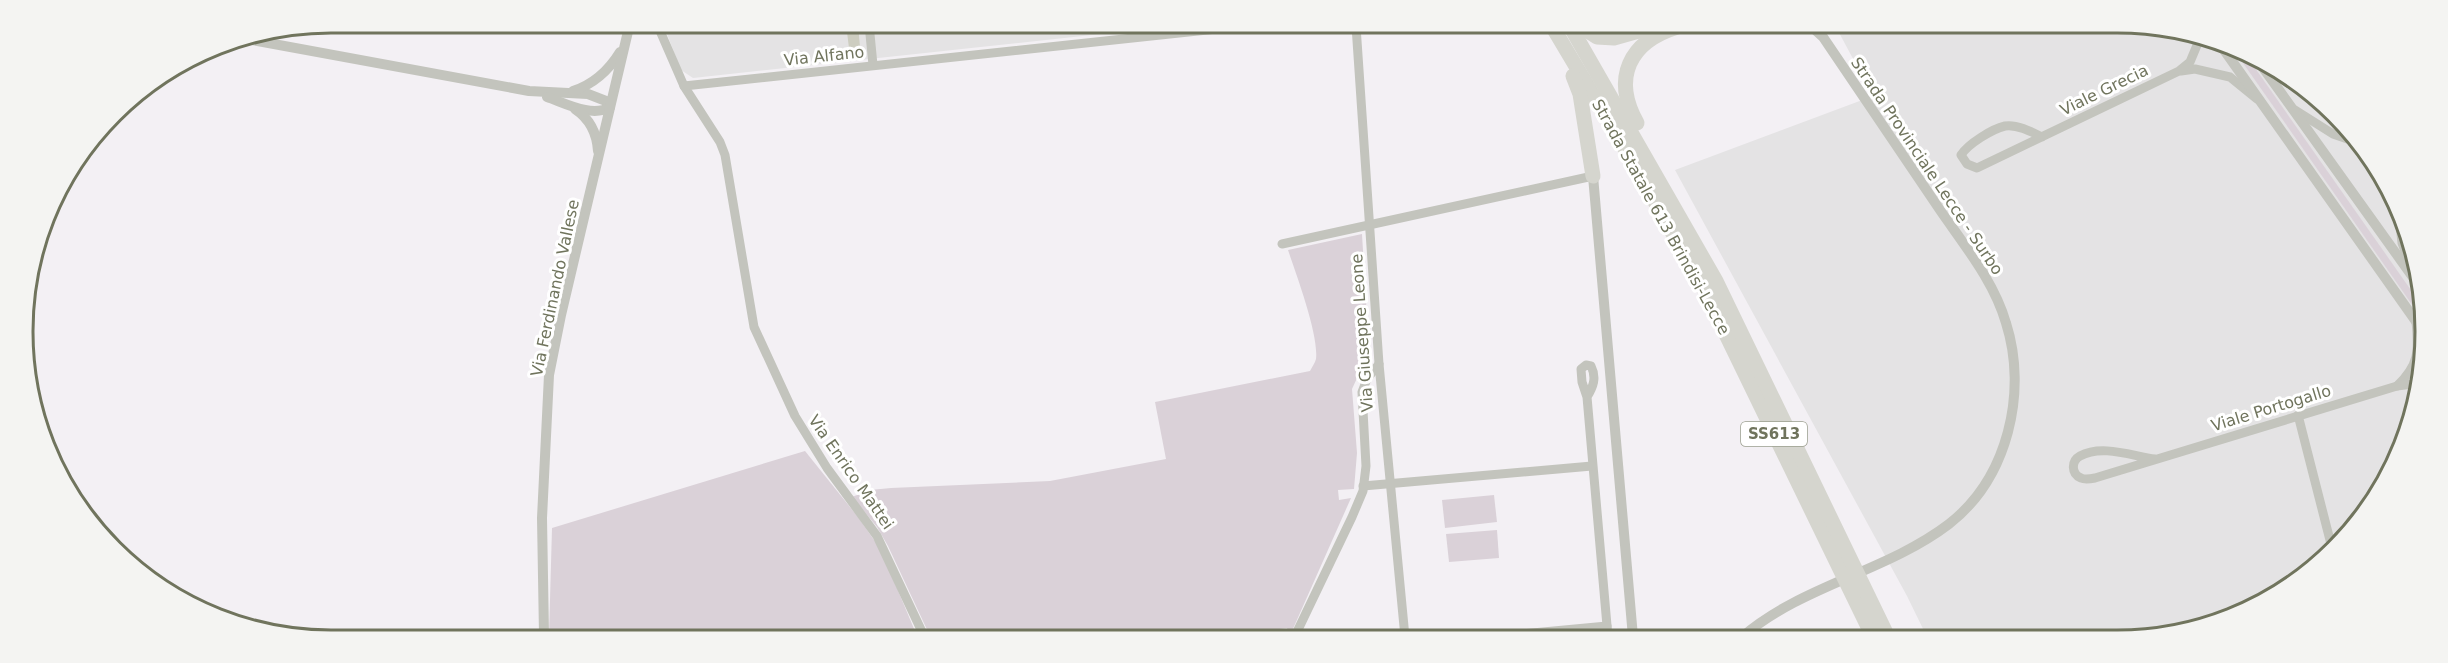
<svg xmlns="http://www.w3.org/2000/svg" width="2448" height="663" font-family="'DejaVu Sans',sans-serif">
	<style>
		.built { fill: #e4e3e4 }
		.green { fill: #dad1d8 }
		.water { fill: #cdcdc0 }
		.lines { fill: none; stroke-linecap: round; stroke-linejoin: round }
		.minor { stroke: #c3c4bd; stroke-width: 9 }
		.tertiary { stroke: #c3c4bd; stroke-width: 10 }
		.trunk { stroke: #d5d5ce; stroke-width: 15 }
		.labels { text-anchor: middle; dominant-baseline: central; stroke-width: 6; stroke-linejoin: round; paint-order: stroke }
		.shield { fill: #fff; stroke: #9b9e8e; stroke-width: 1.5 }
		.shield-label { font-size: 15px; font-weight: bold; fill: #70745d }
		.street-label { font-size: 16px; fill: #70745d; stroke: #fff }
		.rim { fill: none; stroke: #70745d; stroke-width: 3 }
	</style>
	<rect width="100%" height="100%" fill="#f3f0f4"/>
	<g class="built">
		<path d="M663 24 1184 25 693 78 681 70Z"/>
		<path d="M1836 27 2176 28 2288 74 2373 160 2419 271 2420 391 2393 468 2335 550 2253 609 2156 638 1927 637 1907 596 1675 170 1873 96Z"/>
	</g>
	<g class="green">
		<path d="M2236 53 2248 58 2420 303V316Z"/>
		<path d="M1362 234 1369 352 1352 389 1357 453 1354 489 1338 490 1339 500 1351 498 1292 631H1288L1287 628 1229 636H930L888 546 877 527 852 497 870 490 891 488 1050 481 1166 459 1155 402 1310 371C1312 367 1315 363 1316 359 1319 335 1296 274 1288 250Z"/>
		<path d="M805 451 858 517 881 550 917 636 549 635 552 528Z"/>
		<path d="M1494 495 1497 522 1445 528 1442 500Z"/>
		<path d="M1497 530 1499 558 1449 562 1446 534Z"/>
	</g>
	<path class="water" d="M846 24H858L860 47 849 48Z"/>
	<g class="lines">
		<g class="minor">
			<path d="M657 24 684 86 720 142 725 155 754 327 795 416 827 468 877 536 924 636"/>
			<path d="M869 24 873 65"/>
			<path d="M1356 26 1379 364 1405 637"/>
			<path d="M2181 71 2195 69 2230 77 2257 99"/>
			<path d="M684 86 1254 25"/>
			<path d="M2295 110 2333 134 2356 142"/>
			<path d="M2042 137C2032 132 2017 124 2005 126 1992 129 1968 144 1961 155L1967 164 1977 168 2179 71 2190 62 2200 38"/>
			<path d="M2400 224 2402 243 2413 273"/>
			<path d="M1282 244 1593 176"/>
			<path d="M2397 386C2419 365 2419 351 2416 322"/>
			<path d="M1587 397C1593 387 1597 378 1591 366L1586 365 1581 369 1582 382 1587 397 1608 637"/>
			<path d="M2298 415 2333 552"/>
			<path d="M2155 459C2132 456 2102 444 2080 456 2071 461 2071 474 2081 478 2085 480 2090 479 2095 478L2397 386 2420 383"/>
			<path d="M1363 486 1592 466"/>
			<path d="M1295 636 1352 517 1363 491 1366 466 1362 392 1367 379 1379 364"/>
			<path d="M1491 637 1607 626"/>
		</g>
		<g class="tertiary">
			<path d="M247 39 529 91 588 94 606 101 610 107"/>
			<path d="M2222 47 2420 327"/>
			<path d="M2259 62 2420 287"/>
			<path d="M573 91C594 84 609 70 620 52"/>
			<path d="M547 97C565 103 592 118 610 107"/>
			<path d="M575 109C590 119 597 134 598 151"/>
			<path d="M1593 176 1633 637"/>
			<path d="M544 635 542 518 549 375 561 315 630 23"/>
			<path d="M1742 637C1802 585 1886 572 1949 524 2008 478 2028 392 2006 323 1994 281 1964 245 1940 210 1901 152 1862 94 1823 37L1812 27"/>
		</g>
		<g class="trunk">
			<path d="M1552 26 1630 157 1704 289 1873 637"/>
			<path d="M1570 26 1716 281 1888 637"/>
			<path d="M1580 26 1597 37 1614 38 1653 27"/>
			<path d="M1573 76 1580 94 1593 176"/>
			<path d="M1637 123C1612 78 1629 42 1677 27"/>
		</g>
	</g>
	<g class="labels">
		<rect class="shield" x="1741" y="422" width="66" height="24" rx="4.5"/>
		<g class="shield-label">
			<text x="1774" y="434">SS613</text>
		</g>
		<g class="street-label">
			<text transform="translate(824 56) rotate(-6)">Via Alfano</text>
			<text transform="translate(2104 90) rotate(-26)">Viale Grecia</text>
			<text transform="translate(1927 166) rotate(56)">Strada Provinciale Lecce - Surbo</text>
			<text transform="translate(1661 217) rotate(61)">Strada Statale 613 Brindisi-Lecce</text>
			<text transform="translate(555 288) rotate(-78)">Via Ferdinando Vallese</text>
			<text transform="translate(1362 333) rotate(-94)">Via Giuseppe Leone</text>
			<text transform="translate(2271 408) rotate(-17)">Viale Portogallo</text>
			<text transform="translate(851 472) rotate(55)">Via Enrico Mattei</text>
		</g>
	</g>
	<path d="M0 0H2448V663H0ZM331 33H2117A298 298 0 0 1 2415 331V332A298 298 0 0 1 2117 630H331A298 298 0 0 1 33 332V331A298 298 0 0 1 331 33Z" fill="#f4f4f2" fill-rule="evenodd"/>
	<path class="rim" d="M331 33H2117A298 298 0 0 1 2415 331V332A298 298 0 0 1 2117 630H331A298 298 0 0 1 33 332V331A298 298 0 0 1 331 33Z"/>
</svg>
